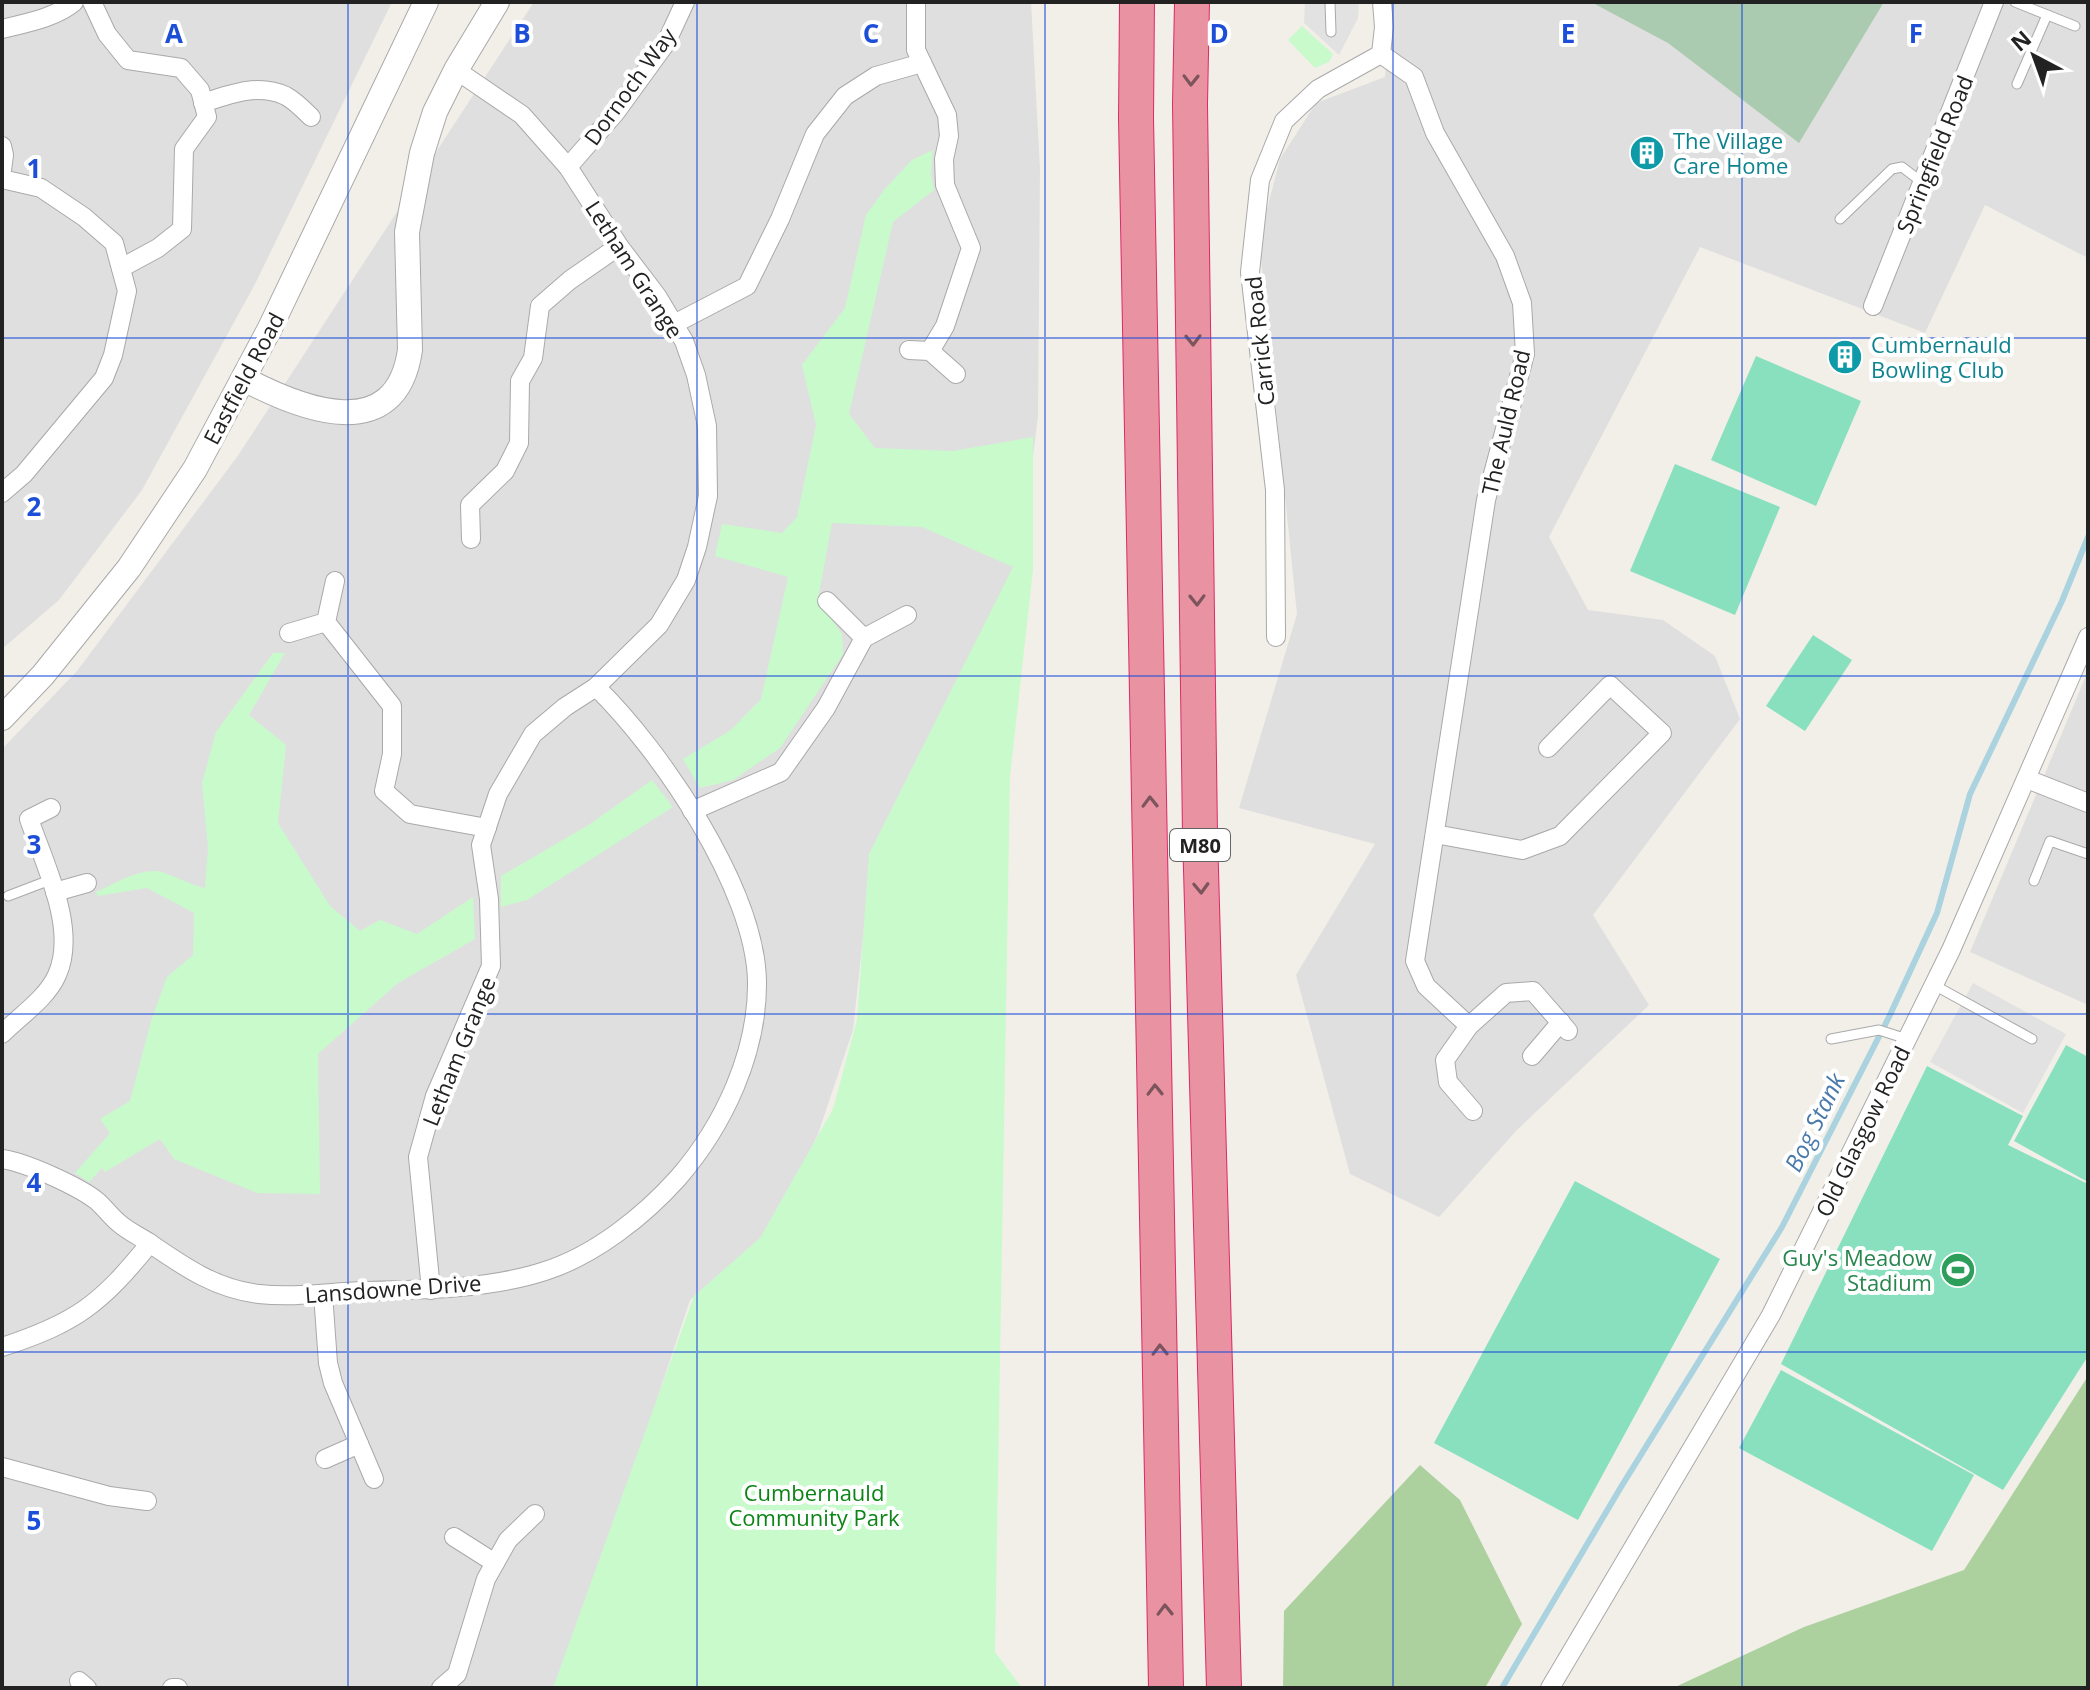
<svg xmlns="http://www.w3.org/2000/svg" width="2090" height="1690" font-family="'Open Sans',sans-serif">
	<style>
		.residential { fill: #e0dfdf }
		.forest { fill: #add19e }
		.cemetery { fill: #aacbaf }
		.park { fill: #c8facc }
		.pitch { fill: #88e0be }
		.parking { fill: #e2e2e2 }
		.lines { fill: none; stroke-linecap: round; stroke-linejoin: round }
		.stream { stroke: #aad3df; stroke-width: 6 }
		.service-casing { stroke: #a9a9a9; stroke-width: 11 }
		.minor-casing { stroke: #a9a9a9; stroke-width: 20 }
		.tertiary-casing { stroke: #a9a9a9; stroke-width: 26 }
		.motorway-casing { stroke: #dc2a67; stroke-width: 36 }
		.service { stroke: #fff; stroke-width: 9 }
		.minor { stroke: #fff; stroke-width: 18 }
		.tertiary { stroke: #fff; stroke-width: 24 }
		.motorway { stroke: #e892a2; stroke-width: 34 }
		.oneway { stroke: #7b545c }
		.grid { fill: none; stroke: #1d4ed8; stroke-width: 2; stroke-opacity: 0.55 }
		.labels { text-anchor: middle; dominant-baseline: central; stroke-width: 8; stroke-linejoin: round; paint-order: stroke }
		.shield { fill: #fff; stroke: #646464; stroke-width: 2 }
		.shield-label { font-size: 20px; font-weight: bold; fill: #222 }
		.street-label { font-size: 22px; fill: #222; stroke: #fff }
		.culture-label { font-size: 22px; fill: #0d838f; stroke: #fff; text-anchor: start }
		.leisure-label { font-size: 22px; fill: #27864d; stroke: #fff; text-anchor: end }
		.park-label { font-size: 22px; fill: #0c8416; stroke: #fff }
		.water-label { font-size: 24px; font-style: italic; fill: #4a7aab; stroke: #fff }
		.grid-label { font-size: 26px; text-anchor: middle; font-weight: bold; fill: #1d4ed8; stroke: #fff; stroke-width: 8; stroke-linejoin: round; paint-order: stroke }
	</style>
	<rect width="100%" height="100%" fill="#f2efe9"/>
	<g class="residential">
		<path d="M2 2H392L255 284 142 490 59 600 2 649Z"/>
		<path d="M534 2H1031L1040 169 1038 416 1020 562 872 855 853 1030 818 1134 787 1197 760 1239 690 1300 561 1688H2V749L77 671 237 457Z"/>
		<path d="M1392 2H2088V258L1985 205 1925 333 1700 247 1549 537 1588 610 1663 620 1715 656 1740 719 1593 915 1649 1005 1517 1130 1439 1217 1350 1174 1296 975 1375 844 1239 808 1297 614 1259 240 1280 159 1316 103 1385 77Z"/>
		<path d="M2088 671V1005L1970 952Z"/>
	</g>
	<g class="forest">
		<path d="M2088 1376V1688H1673L1804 1627 1964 1570Z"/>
		<path d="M1420 1465 1460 1500 1522 1624 1485 1688H1283L1284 1611Z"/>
	</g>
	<path class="cemetery" d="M1591 2H1884L1799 143 1668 43Z"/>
	<g class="park">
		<path d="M1302 26 1333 54 1329 62 1315 68 1288 40Z"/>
		<path d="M933 150 931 173 934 190 893 222 849 414 875 448 953 451 1033 437V570L1010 776 995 1652 1022 1688H553L694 1296 760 1238 833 1109 857 1020 869 854 1013 567 922 527 832 523 818 599 842 634 843 654 780 748 733 780 700 788 683 759 731 730 761 699 788 577 715 556 722 524 782 533 797 517 816 425 802 365 845 308 866 215 884 190 912 160Z"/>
		<path d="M273 653H285L249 715 286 745 278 823 330 906 360 931 380 920 417 934 473 897 475 939 398 983 318 1054 320 1194 257 1193 174 1159 160 1139 105 1172 102 1168 89 1182 75 1173 110 1133 100 1119 130 1101 151 1021 167 977 193 955 194 913 147 888 98 896 96 892C114 884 136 870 156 871 168 872 190 885 205 888L208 848 202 783 216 732Z"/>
		<path d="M652 780 673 807 527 900 501 907V876L590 824Z"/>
	</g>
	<g class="pitch">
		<path d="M1756 356 1861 401 1816 506 1711 460Z"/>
		<path d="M1675 464 1780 507 1735 615 1630 571Z"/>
		<path d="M1813 635 1852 660 1805 731 1766 706Z"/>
		<path d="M2066 1045 2088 1057V1182L2014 1141Z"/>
		<path d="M1927 1066 2023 1116 2008 1145 2088 1184V1356L2003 1490 1781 1364Z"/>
		<path d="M1575 1181 1720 1259 1578 1520 1434 1443Z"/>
		<path d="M1781 1370 1974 1475 1932 1551 1739 1448Z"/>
	</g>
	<g class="parking">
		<path d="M1305 2H1359L1358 18 1339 55 1304 23Z"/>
		<path d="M1973 983 2066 1034 2023 1113 1930 1062Z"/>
	</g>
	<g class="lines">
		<path class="stream" d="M1502 1688 1621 1487 1782 1227 1889 1017 1937 913 1970 794 2062 601 2088 537"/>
		<g class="service-casing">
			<g id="service">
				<path d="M1330 2 1331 32"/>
				<path d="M2015 2 2075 26"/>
				<path d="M2017 84 2047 15"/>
				<path d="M1840 219 1892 169 1902 167 1923 183"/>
				<path d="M2034 881 2050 841 2088 854"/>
				<path d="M8 896 50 880"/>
				<path d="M1934 985 2032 1039"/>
				<path d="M1831 1039 1879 1030 1907 1039"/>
			</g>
		</g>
		<g class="minor-casing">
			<g id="minor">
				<path d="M92 2 107 34 128 60 181 68 200 90 207 117 184 149 182 229 158 248 121 268"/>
				<path d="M916 2V50L947 115 949 136 944 159 945 185 971 248 945 326 930 351"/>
				<path d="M1382 2 1384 27 1381 54 1414 77 1435 133 1505 256 1522 303 1525 354 1486 500 1415 961 1426 986 1469 1026"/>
				<path d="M2 29C26 23 55 18 74 2"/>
				<path d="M203 103C230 94 258 83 286 96 295 101 304 110 311 117"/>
				<path d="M2 146 4 155 2 170"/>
				<path d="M568 167 616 112 666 43 685 2"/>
				<path d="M2 179 41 188 84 217 114 243 127 291 113 355 104 378 24 474 2 493"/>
				<path d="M1873 306 1994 2"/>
				<path d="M674 324 747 286 780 219 815 134 845 96 876 76 922 63"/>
				<path d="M909 350 930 351 956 374"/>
				<path d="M471 539 470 505 505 471 519 443 520 381 533 358 540 306 570 280 619 246"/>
				<path d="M335 581 326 622 392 706V754L384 791 410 814 487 828"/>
				<path d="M827 601 864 638"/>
				<path d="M289 633 326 622"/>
				<path d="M1276 637 1275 490 1250 272 1260 180 1284 121 1318 89 1381 54"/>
				<path d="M2027 779 2088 803"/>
				<path d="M692 811 781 772 826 708 864 638 907 615"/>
				<path d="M1435 834 1522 850 1560 836 1662 733 1610 685 1548 748"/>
				<path d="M55 892 87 883"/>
				<path d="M2 1034C20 1016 47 998 57 975 78 929 44 863 29 819L51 808"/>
				<path d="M1532 1056 1561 1022"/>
				<path d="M1473 1111 1448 1082 1445 1060 1469 1026 1506 993 1533 991 1568 1031"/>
				<path d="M2 1159C25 1162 78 1186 97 1201 105 1208 112 1218 120 1224 128 1231 139 1236 148 1242 183 1266 215 1289 259 1294 294 1298 329 1292 364 1291 421 1290 491 1289 545 1271 595 1255 644 1216 678 1178 724 1125 758 1052 757 981 755 889 661 750 596 687"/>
				<path d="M431 1290 418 1157 435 1096 491 966 489 899 481 845 498 794 533 734 565 707 596 687 659 625 686 580 697 547 708 496 707 426 696 375 684 341 657 296 619 246 568 167 522 115 456 70"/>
				<path d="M323 1294 328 1363 333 1383 374 1479"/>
				<path d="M2 1347C76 1323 101 1304 150 1243"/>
				<path d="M325 1459 359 1444"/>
				<path d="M2 1467 109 1496 147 1501"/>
				<path d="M454 1537 495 1563"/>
				<path d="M79 1681 87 1688"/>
				<path d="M172 1688H178"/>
				<path d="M441 1688 457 1674 486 1579 508 1540 535 1514"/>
				<path d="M1550 1688 1771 1315 1951 950 2088 637"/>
			</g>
		</g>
		<g class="tertiary-casing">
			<g id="tertiary">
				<path d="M244 379C301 409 396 447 410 350L407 232 422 153 435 112 456 70 497 2"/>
				<path d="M2 718 43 675 129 568 195 469 270 328 426 2"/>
			</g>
		</g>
		<g class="motorway-casing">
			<g id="motorway">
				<path d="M1137 2 1136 118 1166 1688"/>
				<path d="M1192 2 1190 104 1200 834 1224 1688"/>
			</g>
		</g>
		<use href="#service" class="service"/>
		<use href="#minor" class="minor"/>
		<use href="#tertiary" class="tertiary"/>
		<use href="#motorway" class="motorway"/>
	</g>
	<defs><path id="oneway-chevron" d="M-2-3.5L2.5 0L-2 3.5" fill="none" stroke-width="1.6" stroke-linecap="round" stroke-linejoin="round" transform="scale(2)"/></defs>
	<g class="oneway">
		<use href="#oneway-chevron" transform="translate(1191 80) rotate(91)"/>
		<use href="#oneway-chevron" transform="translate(1193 340) rotate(89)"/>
		<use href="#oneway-chevron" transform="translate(1197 600) rotate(89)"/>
		<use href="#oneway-chevron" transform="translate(1150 802) rotate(-91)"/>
		<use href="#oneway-chevron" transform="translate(1201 888) rotate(88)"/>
		<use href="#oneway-chevron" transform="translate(1155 1090) rotate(-91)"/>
		<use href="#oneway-chevron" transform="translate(1160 1350) rotate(-91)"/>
		<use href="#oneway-chevron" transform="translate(1165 1610) rotate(-91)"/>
	</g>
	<path class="grid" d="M348 2V1688M697 2V1688M1045 2V1688M1393 2V1688M1742 2V1688M2 338H2088M2 676H2088M2 1014H2088M2 1352H2088"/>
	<defs>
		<g id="building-disc" transform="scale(1.8)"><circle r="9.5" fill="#0f9aa8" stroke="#fff"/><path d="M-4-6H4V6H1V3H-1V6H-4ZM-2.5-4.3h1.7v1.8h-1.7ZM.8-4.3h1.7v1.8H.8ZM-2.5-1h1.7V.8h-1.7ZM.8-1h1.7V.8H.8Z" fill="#fff"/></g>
		<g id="stadium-disc" transform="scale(1.8)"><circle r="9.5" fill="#2e9e5b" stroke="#fff"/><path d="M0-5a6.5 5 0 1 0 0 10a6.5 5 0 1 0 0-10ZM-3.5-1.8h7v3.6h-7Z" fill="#fff"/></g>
	</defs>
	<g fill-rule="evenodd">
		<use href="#building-disc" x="1647" y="153"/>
		<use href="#building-disc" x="1845" y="357"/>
		<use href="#stadium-disc" x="1958" y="1270"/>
	</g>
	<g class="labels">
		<rect class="shield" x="1170" y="829" width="60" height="32" rx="6"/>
		<g class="shield-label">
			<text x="1200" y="845">M80</text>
		</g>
		<g class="street-label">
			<text transform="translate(629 86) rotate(-54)">Dornoch Way</text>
			<text transform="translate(1934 154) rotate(-68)">Springfield Road</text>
			<text transform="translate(635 269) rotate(57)">Letham Grange</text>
			<text transform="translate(1259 341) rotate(-96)">Carrick Road</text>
			<text transform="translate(243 378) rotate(-62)">Eastfield Road</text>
			<text transform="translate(1505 422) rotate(-77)">The Auld Road</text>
			<text transform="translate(458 1051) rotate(-68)">Letham Grange</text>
			<text transform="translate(1862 1131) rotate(-64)">Old Glasgow Road</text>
			<text transform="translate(393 1288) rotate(-4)">Lansdowne Drive</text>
		</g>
		<g class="culture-label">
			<text x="1673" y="140">The Village<tspan x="1673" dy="25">Care Home</tspan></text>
			<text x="1871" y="344">Cumbernauld<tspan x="1871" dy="25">Bowling Club</tspan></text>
		</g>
		<g class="leisure-label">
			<text x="1932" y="1257">Guy's Meadow<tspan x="1932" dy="25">Stadium</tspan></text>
		</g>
		<g class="park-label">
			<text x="814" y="1492">Cumbernauld<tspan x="814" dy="25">Community Park</tspan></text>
		</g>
		<g class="water-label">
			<text transform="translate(1814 1122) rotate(-64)">Bog Stank</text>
		</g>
	</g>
	<g class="grid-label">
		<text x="174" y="43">A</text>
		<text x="522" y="43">B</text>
		<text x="871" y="43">C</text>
		<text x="1219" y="43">D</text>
		<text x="1568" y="43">E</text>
		<text x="1916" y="43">F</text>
		<text x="34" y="178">1</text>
		<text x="34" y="516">2</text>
		<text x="34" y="854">3</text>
		<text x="34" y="1192">4</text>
		<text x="34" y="1530">5</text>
	</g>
	<rect width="2090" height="1690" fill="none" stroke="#222222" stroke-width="8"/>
	<g transform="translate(2034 56) rotate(319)" stroke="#ffffff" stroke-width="6" paint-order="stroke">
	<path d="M0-6L14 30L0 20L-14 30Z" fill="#222222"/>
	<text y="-12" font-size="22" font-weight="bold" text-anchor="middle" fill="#222222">N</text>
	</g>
</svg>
